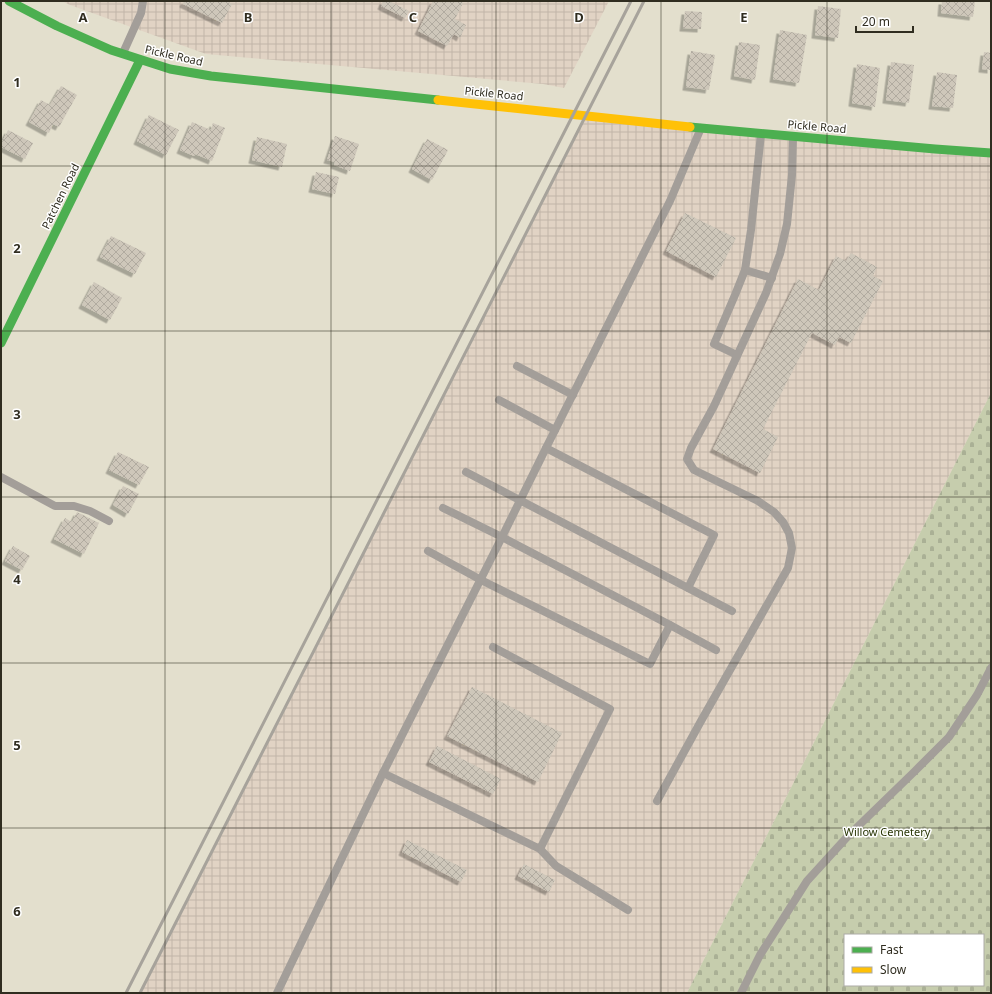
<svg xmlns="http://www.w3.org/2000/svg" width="992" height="994" font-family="'Noto Sans',sans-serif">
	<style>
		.industrial { fill: url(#industrial-grid) }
		.cemetery { fill: url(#cemetery-stones); fill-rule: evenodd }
		.building { fill: url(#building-cross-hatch); filter: url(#shadow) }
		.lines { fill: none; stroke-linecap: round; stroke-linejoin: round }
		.lane { stroke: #a39e99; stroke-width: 8 }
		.fast { stroke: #4caf50; stroke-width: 9 }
		.slow { stroke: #ffc107; stroke-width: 9 }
		.rail { stroke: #a7a39b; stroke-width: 3 }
		.grid { fill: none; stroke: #302d20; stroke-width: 1; stroke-opacity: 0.55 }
		.labels { text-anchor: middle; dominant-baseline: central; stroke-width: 3; stroke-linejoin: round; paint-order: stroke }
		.street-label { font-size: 11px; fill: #302d20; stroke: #fff }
		.park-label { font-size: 11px; fill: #293605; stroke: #fff }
		.grid-label { font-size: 13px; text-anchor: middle; font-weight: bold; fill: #302d20; stroke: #fff; stroke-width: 3; stroke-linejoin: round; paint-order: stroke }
	</style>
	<defs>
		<pattern id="industrial-grid" width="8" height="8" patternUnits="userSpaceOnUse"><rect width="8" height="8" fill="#e1d3c4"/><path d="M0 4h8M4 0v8" fill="none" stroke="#c1b5a8"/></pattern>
		<pattern id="cemetery-stones" width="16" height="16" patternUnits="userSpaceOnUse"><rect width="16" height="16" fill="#c6cdad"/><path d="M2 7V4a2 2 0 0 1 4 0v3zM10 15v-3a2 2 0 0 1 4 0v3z" fill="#aab095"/></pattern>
		<pattern id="building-cross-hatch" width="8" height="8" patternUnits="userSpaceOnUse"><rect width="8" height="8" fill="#cec7ba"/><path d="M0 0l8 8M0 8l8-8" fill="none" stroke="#b1aba0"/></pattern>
		<filter id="shadow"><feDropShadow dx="-3.5" dy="3.5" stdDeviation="0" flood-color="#0004"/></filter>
	</defs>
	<rect width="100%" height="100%" fill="#e3dfcd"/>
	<g class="industrial">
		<path d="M62 1H609L564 88 543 84 206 54 70 5Z"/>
		<path d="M586 115 991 152V393L687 993H139Z"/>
	</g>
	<path class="cemetery" d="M991 393V993H687ZM845 935H983V985H845Z"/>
	<g class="building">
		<path d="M184 1H227L232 4 222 23 183 4Z"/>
		<path d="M383 1H389L409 11 405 18 381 6Z"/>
		<path d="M433 1H460L463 3 455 19 466 25 460 38 454 34 447 46 418 31Z"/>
		<path d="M942 1H975L973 17 941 13Z"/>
		<path d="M818 6 841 9 838 38 815 35Z"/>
		<path d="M685 11 702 12 701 29 683 28Z"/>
		<path d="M780 30 807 35 799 83 773 79Z"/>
		<path d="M739 42 760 45 755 80 734 76Z"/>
		<path d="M691 51 715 55 709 90 686 87Z"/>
		<path d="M984 52 991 53V70L982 69Z"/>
		<path d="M891 62 914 65 909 103 886 100Z"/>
		<path d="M857 64 880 68 875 107 852 103Z"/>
		<path d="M937 72 957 75 953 108 932 106Z"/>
		<path d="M61 86 77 95 59 127 53 124 49 133 29 122 41 100 50 105Z"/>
		<path d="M149 115 179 130 166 155 137 141Z"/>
		<path d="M192 122 211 130 213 123 225 128 212 161 195 154 194 156 180 150Z"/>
		<path d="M8 130 33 143 25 159 1 147V144Z"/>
		<path d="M335 136 359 144 350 171 334 165 335 162 327 160Z"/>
		<path d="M257 137 287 144 282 167 252 160Z"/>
		<path d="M427 139 448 150 432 180 412 169Z"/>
		<path d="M316 172 339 177 335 194 312 189Z"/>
		<path d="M685 213 736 238 716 277 666 251Z"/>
		<path d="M111 236 146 253 135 274 100 257Z"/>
		<path d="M851 253 877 267 873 276 883 281 851 343 839 337 835 345 812 333 763 429 778 437 760 473 713 449 798 279 819 290 836 256 846 261Z"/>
		<path d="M94 282 122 298 110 320 82 305Z"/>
		<path d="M118 452 149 467 139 485 109 470Z"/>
		<path d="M123 486 139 494 128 514 113 505Z"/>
		<path d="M77 512 99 523 84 554 54 539 65 518 72 522Z"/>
		<path d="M13 546 30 556 22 570 5 561Z"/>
		<path d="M472 687 562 733 538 782 447 736Z"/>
		<path d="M437 746 501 779 493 794 429 762Z"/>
		<path d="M407 840 467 870 461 882 402 852Z"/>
		<path d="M524 864 555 880 549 892 518 876Z"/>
	</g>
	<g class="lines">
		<g class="lane">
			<path d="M123 53 141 13 143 1"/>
			<path d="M745 270 772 278"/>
			<path d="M737 355 714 344 735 295 745 270 751 230 761 134"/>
			<path d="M517 366 573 395"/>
			<path d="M499 400 555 430"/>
			<path d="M546 448 714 535 688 588"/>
			<path d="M466 472 732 611"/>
			<path d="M1 477 55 506H74L90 511 109 521"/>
			<path d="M443 508 502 537 670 625"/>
			<path d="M428 551 481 580 650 664 670 625 716 650"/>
			<path d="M383 773 540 849 610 709 493 647"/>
			<path d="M657 801 701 721 788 568 792 548 789 533 783 522 774 512 758 501 694 470 687 459 691 448 714 406 766 293 780 254 787 224 792 175 793 136"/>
			<path d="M540 849 556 866 628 910"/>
			<path d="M277 993 383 773 502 537 546 448 670 201 701 128"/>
			<path d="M741 993 760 955 807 881 848 836 914 772 949 737 977 695 991 668"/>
		</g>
		<g class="fast">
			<path d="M9 1 57 26 111 50 170 69 211 76 438 100"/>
			<path d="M690 127 935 149 991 153"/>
			<path d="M1 343 140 60"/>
		</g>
		<path class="slow" d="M438 100 690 127"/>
		<g class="rail">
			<path d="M126 993 631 1"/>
			<path d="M140 993 644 1"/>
		</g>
	</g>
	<path class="grid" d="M165 1V993M331 1V993M496 1V993M661 1V993M827 1V993M1 166H991M1 331H991M1 497H991M1 663H991M1 828H991"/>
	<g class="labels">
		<g class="street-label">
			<text transform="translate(174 55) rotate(13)">Pickle Road</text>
			<text transform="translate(494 93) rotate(6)">Pickle Road</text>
			<text transform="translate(817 126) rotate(5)">Pickle Road</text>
			<text transform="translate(60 196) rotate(-64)">Patchen Road</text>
		</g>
		<g class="park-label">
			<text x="887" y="831">Willow Cemetery</text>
		</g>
	</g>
	<g class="grid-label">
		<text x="83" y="22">A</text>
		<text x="248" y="22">B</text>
		<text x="413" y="22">C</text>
		<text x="579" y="22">D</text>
		<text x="744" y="22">E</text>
		<text x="17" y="87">1</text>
		<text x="17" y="253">2</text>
		<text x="17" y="419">3</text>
		<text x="17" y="584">4</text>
		<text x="17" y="750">5</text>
		<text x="17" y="916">6</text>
	</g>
	<rect width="992" height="994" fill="none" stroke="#302d20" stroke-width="4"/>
	<rect x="844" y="934" width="140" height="52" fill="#ffffff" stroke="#acaba6"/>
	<rect x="852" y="947" width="20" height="6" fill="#4caf50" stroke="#acaba6"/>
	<text x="880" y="954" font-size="12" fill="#302d20">Fast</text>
	<rect x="852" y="967" width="20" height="6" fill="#ffc107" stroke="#acaba6"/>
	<text x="880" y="974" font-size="12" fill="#302d20">Slow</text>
	<path d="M856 26v6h57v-6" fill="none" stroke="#302d20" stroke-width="2"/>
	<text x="862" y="26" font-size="12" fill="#302d20" stroke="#ffffff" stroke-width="3" paint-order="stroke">20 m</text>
</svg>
